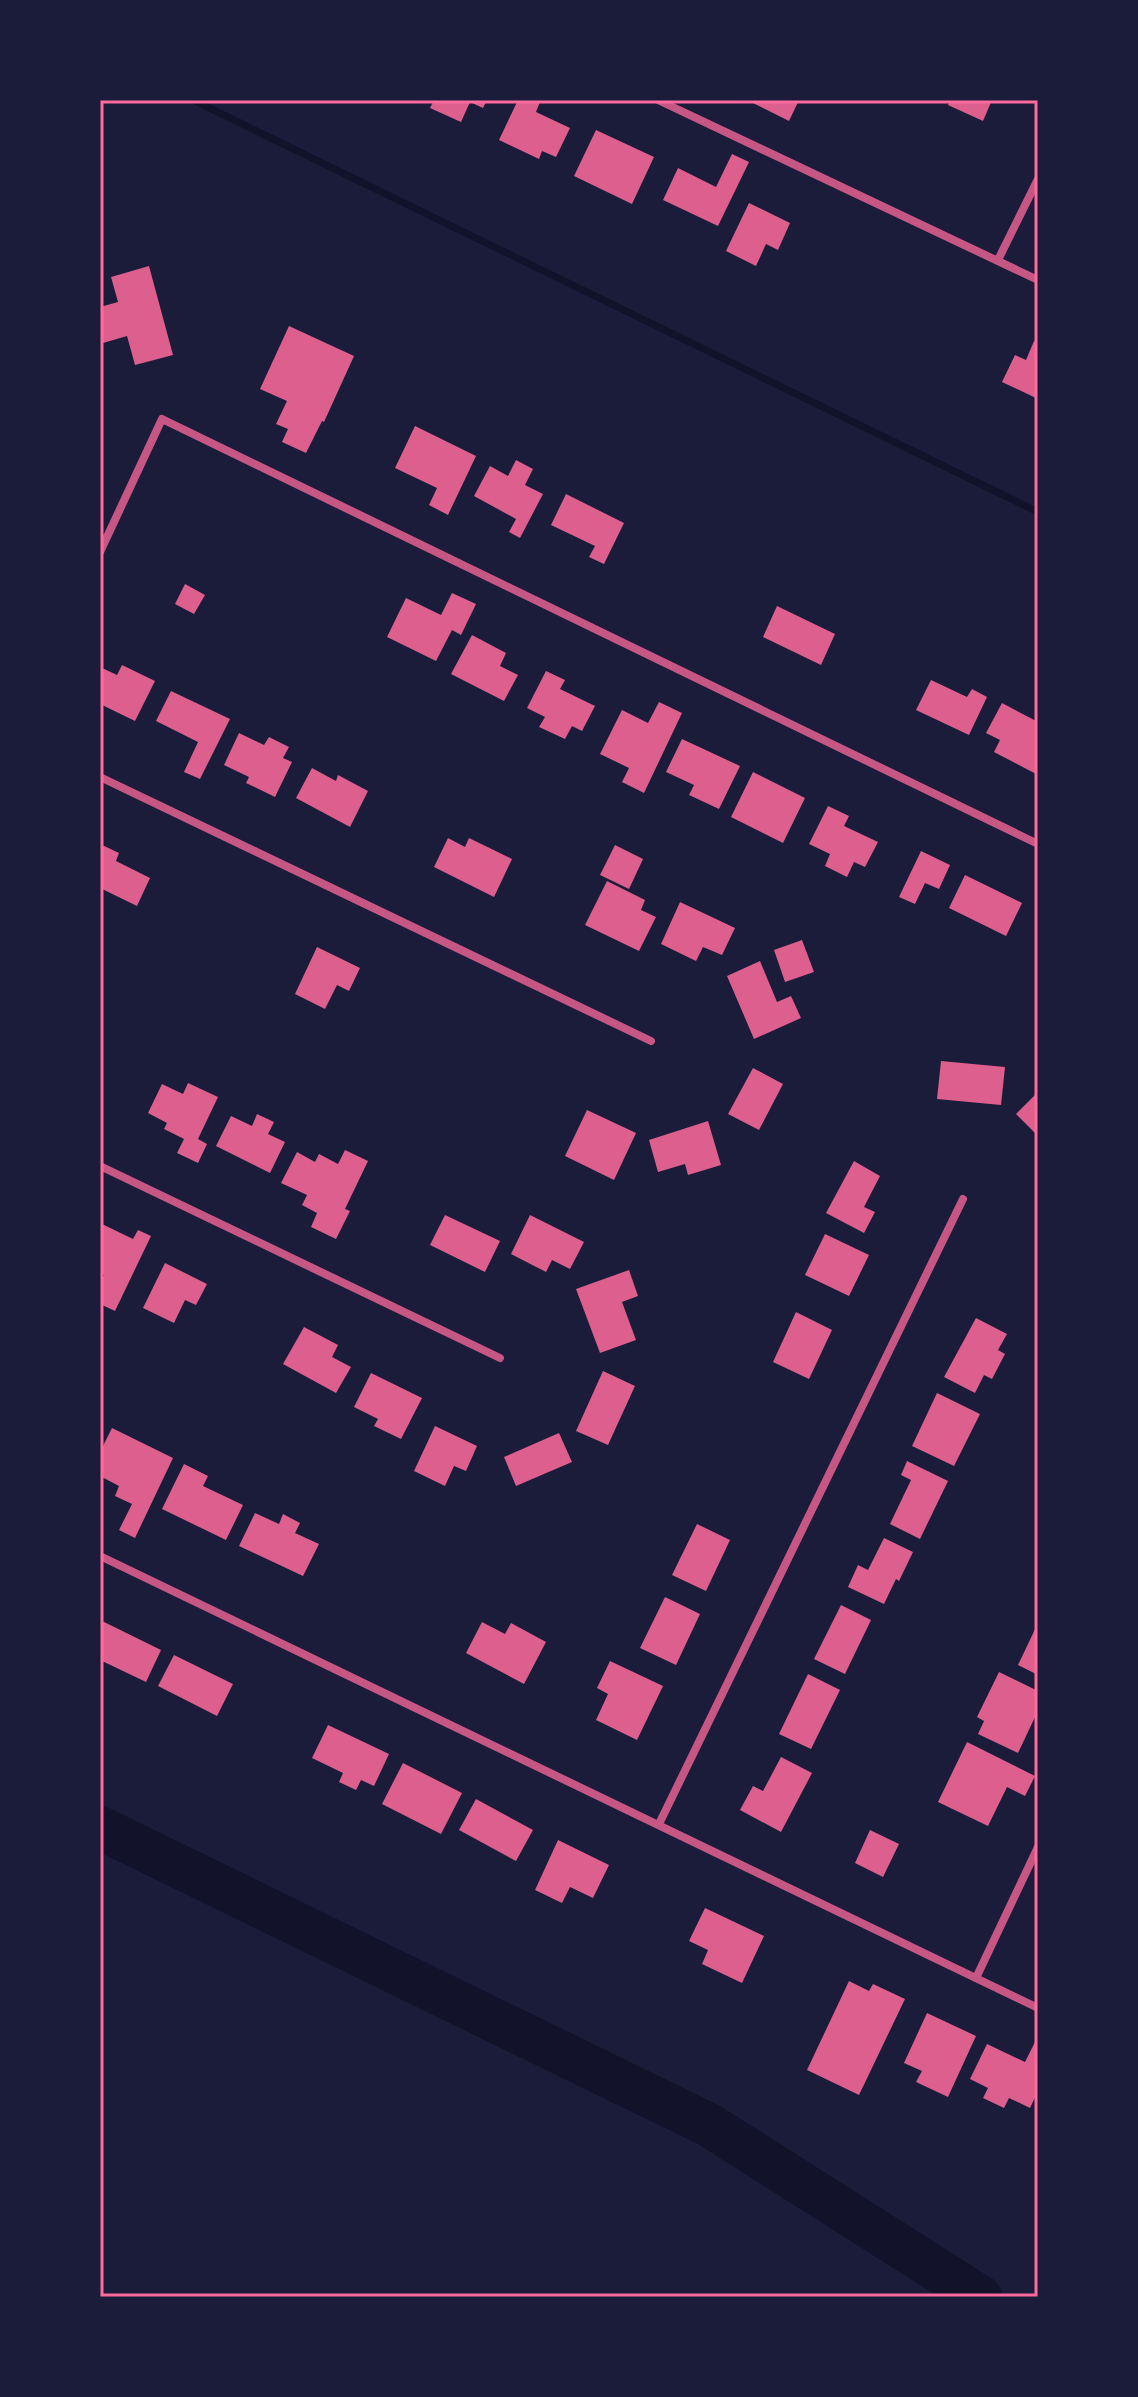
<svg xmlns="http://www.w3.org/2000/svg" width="1138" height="2397" font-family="'Roboto Serif',serif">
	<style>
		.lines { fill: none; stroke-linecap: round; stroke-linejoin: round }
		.stream { stroke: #12122b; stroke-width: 7 }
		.river { stroke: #12122b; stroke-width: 44 }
		.building { fill: #dd5f8e }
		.minor { stroke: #c65784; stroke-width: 8 }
		.neatline { fill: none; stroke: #ff6b9d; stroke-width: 3 }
	</style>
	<rect width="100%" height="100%" fill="#1b1b3a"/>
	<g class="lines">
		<path class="stream" d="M193 100 1038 512"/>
		<path class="river" d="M100 1828 709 2125 980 2297"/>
	</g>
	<g class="building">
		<path d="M434 100H487L483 108 470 102 461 122 430 108Z"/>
		<path d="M518 100H535L540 102 536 112 570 128 556 157 542 151 539 159 499 140Z"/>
		<path d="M747 100H799L789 121Z"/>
		<path d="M950 100H992L983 121 948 105Z"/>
		<path d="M596 130 654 157 632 204 574 176Z"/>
		<path d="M732 154 749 162 718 226 663 200 678 168 716 187Z"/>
		<path d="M749 203 790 223 778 250 766 244 756 266 726 251Z"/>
		<path d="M149 266 173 355 135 365 127 336 103 343 100 331V307L118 302 111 277Z"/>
		<path d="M289 326 354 356 324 422 322 421 306 453 282 442 288 429 276 424 287 401 260 389Z"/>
		<path d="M1034 341 1038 343V399L1002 382 1015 355 1026 360Z"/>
		<path d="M415 426 476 456 448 515 429 505 437 488 395 468Z"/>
		<path d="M516 460 533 469 525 485 543 494 520 538 509 532 516 519 474 496 490 466 508 476Z"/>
		<path d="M566 494 624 523 604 564 589 557 595 546 551 525Z"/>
		<path d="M185 584 205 595 194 614 175 604Z"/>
		<path d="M452 593 476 604 461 635 452 630 436 661 387 637 406 598 441 615Z"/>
		<path d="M777 606 835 634 821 665 763 637Z"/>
		<path d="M472 635 506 653 500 666 518 675 504 701 451 674Z"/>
		<path d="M122 665 155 681 135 721 100 704V667L117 675Z"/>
		<path d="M546 671 565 680 560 689 595 706 582 731 572 726 565 739 539 727 545 717 527 708Z"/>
		<path d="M931 680 967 697 972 689 987 697 969 735 916 710Z"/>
		<path d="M171 691 230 719 200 779 184 772 198 742 156 721Z"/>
		<path d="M659 702 682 713 644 793 622 782 629 768 600 754 622 710 648 723Z"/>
		<path d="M1002 703 1038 722V775L994 752 1000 740 986 733Z"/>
		<path d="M239 733 264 745 269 737 289 747 283 758 292 762 275 797 246 783 249 777 224 765Z"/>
		<path d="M682 739 740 766 719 809 689 795 694 785 666 772Z"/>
		<path d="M312 768 336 781 338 775 368 791 350 827 296 798Z"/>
		<path d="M753 772 805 798 783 843 731 817Z"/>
		<path d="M828 806 849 816 844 826 878 842 865 867 854 862 847 877 825 866 830 854 809 844Z"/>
		<path d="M448 838 465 847 469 838 512 859 494 897 434 867Z"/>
		<path d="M100 844 119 853 116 861 150 878 137 906 100 888Z"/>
		<path d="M615 845 643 859 629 889 600 875Z"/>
		<path d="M921 851 950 865 939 889 925 883 915 904 899 897Z"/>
		<path d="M965 875 1022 903 1006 936 949 908Z"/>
		<path d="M607 881 645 900 641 910 656 917 639 951 585 925Z"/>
		<path d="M680 902 735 928 722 955 703 947 696 961 661 944Z"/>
		<path d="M802 940 814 972 785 982 774 950Z"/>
		<path d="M317 947 360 968 349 991 337 985 325 1009 295 994Z"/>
		<path d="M760 961 777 1002 791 996 801 1018 754 1039 727 976Z"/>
		<path d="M941 1061 1005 1067 1001 1105 937 1099Z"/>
		<path d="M753 1068 783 1084 759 1130 728 1114Z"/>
		<path d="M188 1083 218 1097 198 1139 207 1144 198 1163 177 1153 184 1139 164 1129 167 1123 148 1113 162 1084 183 1094Z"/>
		<path d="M1038 1092V1136L1016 1114Z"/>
		<path d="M587 1110 636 1133 614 1180 565 1156Z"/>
		<path d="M257 1114 274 1122 268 1134 285 1142 270 1173 216 1146 231 1116 252 1126Z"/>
		<path d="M708 1121 721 1165 688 1175 685 1164 658 1172 649 1140Z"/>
		<path d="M345 1150 368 1161 345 1209 350 1211 336 1239 311 1227 317 1213 302 1205 307 1195 281 1183 297 1152 315 1162 319 1154 338 1164Z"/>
		<path d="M854 1161 880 1176 864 1207 875 1212 864 1233 826 1213Z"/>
		<path d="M445 1215 500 1241 485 1272 430 1245Z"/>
		<path d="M530 1215 584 1242 570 1269 552 1260 546 1272 511 1254Z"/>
		<path d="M100 1223 133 1239 138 1230 151 1236 115 1311 100 1304V1282L104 1275 100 1273Z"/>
		<path d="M825 1234 869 1255 849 1296 805 1275Z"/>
		<path d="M165 1263 207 1284 196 1305 185 1300 174 1323 143 1308Z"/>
		<path d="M629 1270 638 1296 622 1302 636 1340 600 1353 576 1289Z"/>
		<path d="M796 1312 832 1330 809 1379 773 1362Z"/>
		<path d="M976 1318 1007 1334 998 1350 1005 1354 992 1379 984 1375 975 1393 944 1377Z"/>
		<path d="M304 1327 338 1345 332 1357 351 1367 336 1393 283 1364Z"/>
		<path d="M603 1371 635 1386 608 1445 576 1431Z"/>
		<path d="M371 1373 422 1398 401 1439 374 1426 378 1419 354 1407Z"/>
		<path d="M937 1393 980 1414 954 1466 912 1446Z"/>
		<path d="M435 1426 477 1446 466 1471 454 1466 445 1486 414 1471Z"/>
		<path d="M112 1428 173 1458 135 1538 119 1530 132 1504 115 1496 119 1486 100 1476V1452Z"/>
		<path d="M559 1433 572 1462 516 1486 504 1457Z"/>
		<path d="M907 1461 948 1481 920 1539 890 1524 911 1480 901 1475Z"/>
		<path d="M184 1464 208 1476 203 1486 243 1505 226 1540 162 1509Z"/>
		<path d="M255 1513 279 1524 283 1514 300 1523 295 1533 319 1544 303 1576 239 1546Z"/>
		<path d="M697 1524 730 1540 706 1591 672 1575Z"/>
		<path d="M884 1538 913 1552 899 1581 896 1579 884 1604 848 1587 858 1565 868 1570Z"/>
		<path d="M665 1597 700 1614 676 1665 640 1648Z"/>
		<path d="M841 1605 871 1620 845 1674 814 1659Z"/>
		<path d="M100 1620 161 1650 146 1682 100 1660Z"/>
		<path d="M482 1622 505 1634 511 1623 546 1642 524 1684 466 1653Z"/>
		<path d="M1038 1623V1675L1018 1665Z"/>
		<path d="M174 1655 233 1684 217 1716 158 1686Z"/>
		<path d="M610 1661 663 1686 637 1740 596 1720 608 1694 597 1688Z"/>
		<path d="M999 1672 1038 1691V1716L1036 1715 1018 1753 978 1734 984 1721 977 1717Z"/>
		<path d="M808 1674 840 1690 811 1749 779 1734Z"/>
		<path d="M328 1725 389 1754 374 1786 361 1780 356 1790 339 1782 343 1773 312 1758Z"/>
		<path d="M967 1742 1035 1776 1025 1796 1007 1787 988 1826 938 1802Z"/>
		<path d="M781 1757 812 1773 781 1832 740 1810 753 1786 763 1791Z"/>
		<path d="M403 1763 462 1793 441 1834 382 1804Z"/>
		<path d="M476 1799 533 1830 516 1861 459 1830Z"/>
		<path d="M870 1830 899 1844 883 1877 855 1863Z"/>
		<path d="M558 1840 609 1865 593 1898 570 1887 562 1903 535 1890Z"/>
		<path d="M705 1908 764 1936 742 1983 702 1964 708 1950 689 1941Z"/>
		<path d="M849 1981 869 1991 873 1984 905 1999 859 2095 807 2070Z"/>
		<path d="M927 2013 976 2036 948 2097 916 2082 922 2071 904 2063Z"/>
		<path d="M1036 2040 1038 2041V2091L1030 2108 1009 2098 1004 2108 983 2098 988 2088 970 2079 987 2044 1025 2062Z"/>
	</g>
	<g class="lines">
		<g class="minor">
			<path d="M658 100 1038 280"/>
			<path d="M998 260 1038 179"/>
			<path d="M100 552 162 419 1038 844"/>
			<path d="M100 777 651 1041"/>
			<path d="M100 1166 500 1358"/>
			<path d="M100 1556 1038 2008"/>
			<path d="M659 1824 963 1199"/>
			<path d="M976 1978 1038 1847"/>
		</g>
	</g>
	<rect width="1138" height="2397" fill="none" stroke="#1b1b3a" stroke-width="204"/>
	<rect x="102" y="102" width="934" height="2193" class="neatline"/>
</svg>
